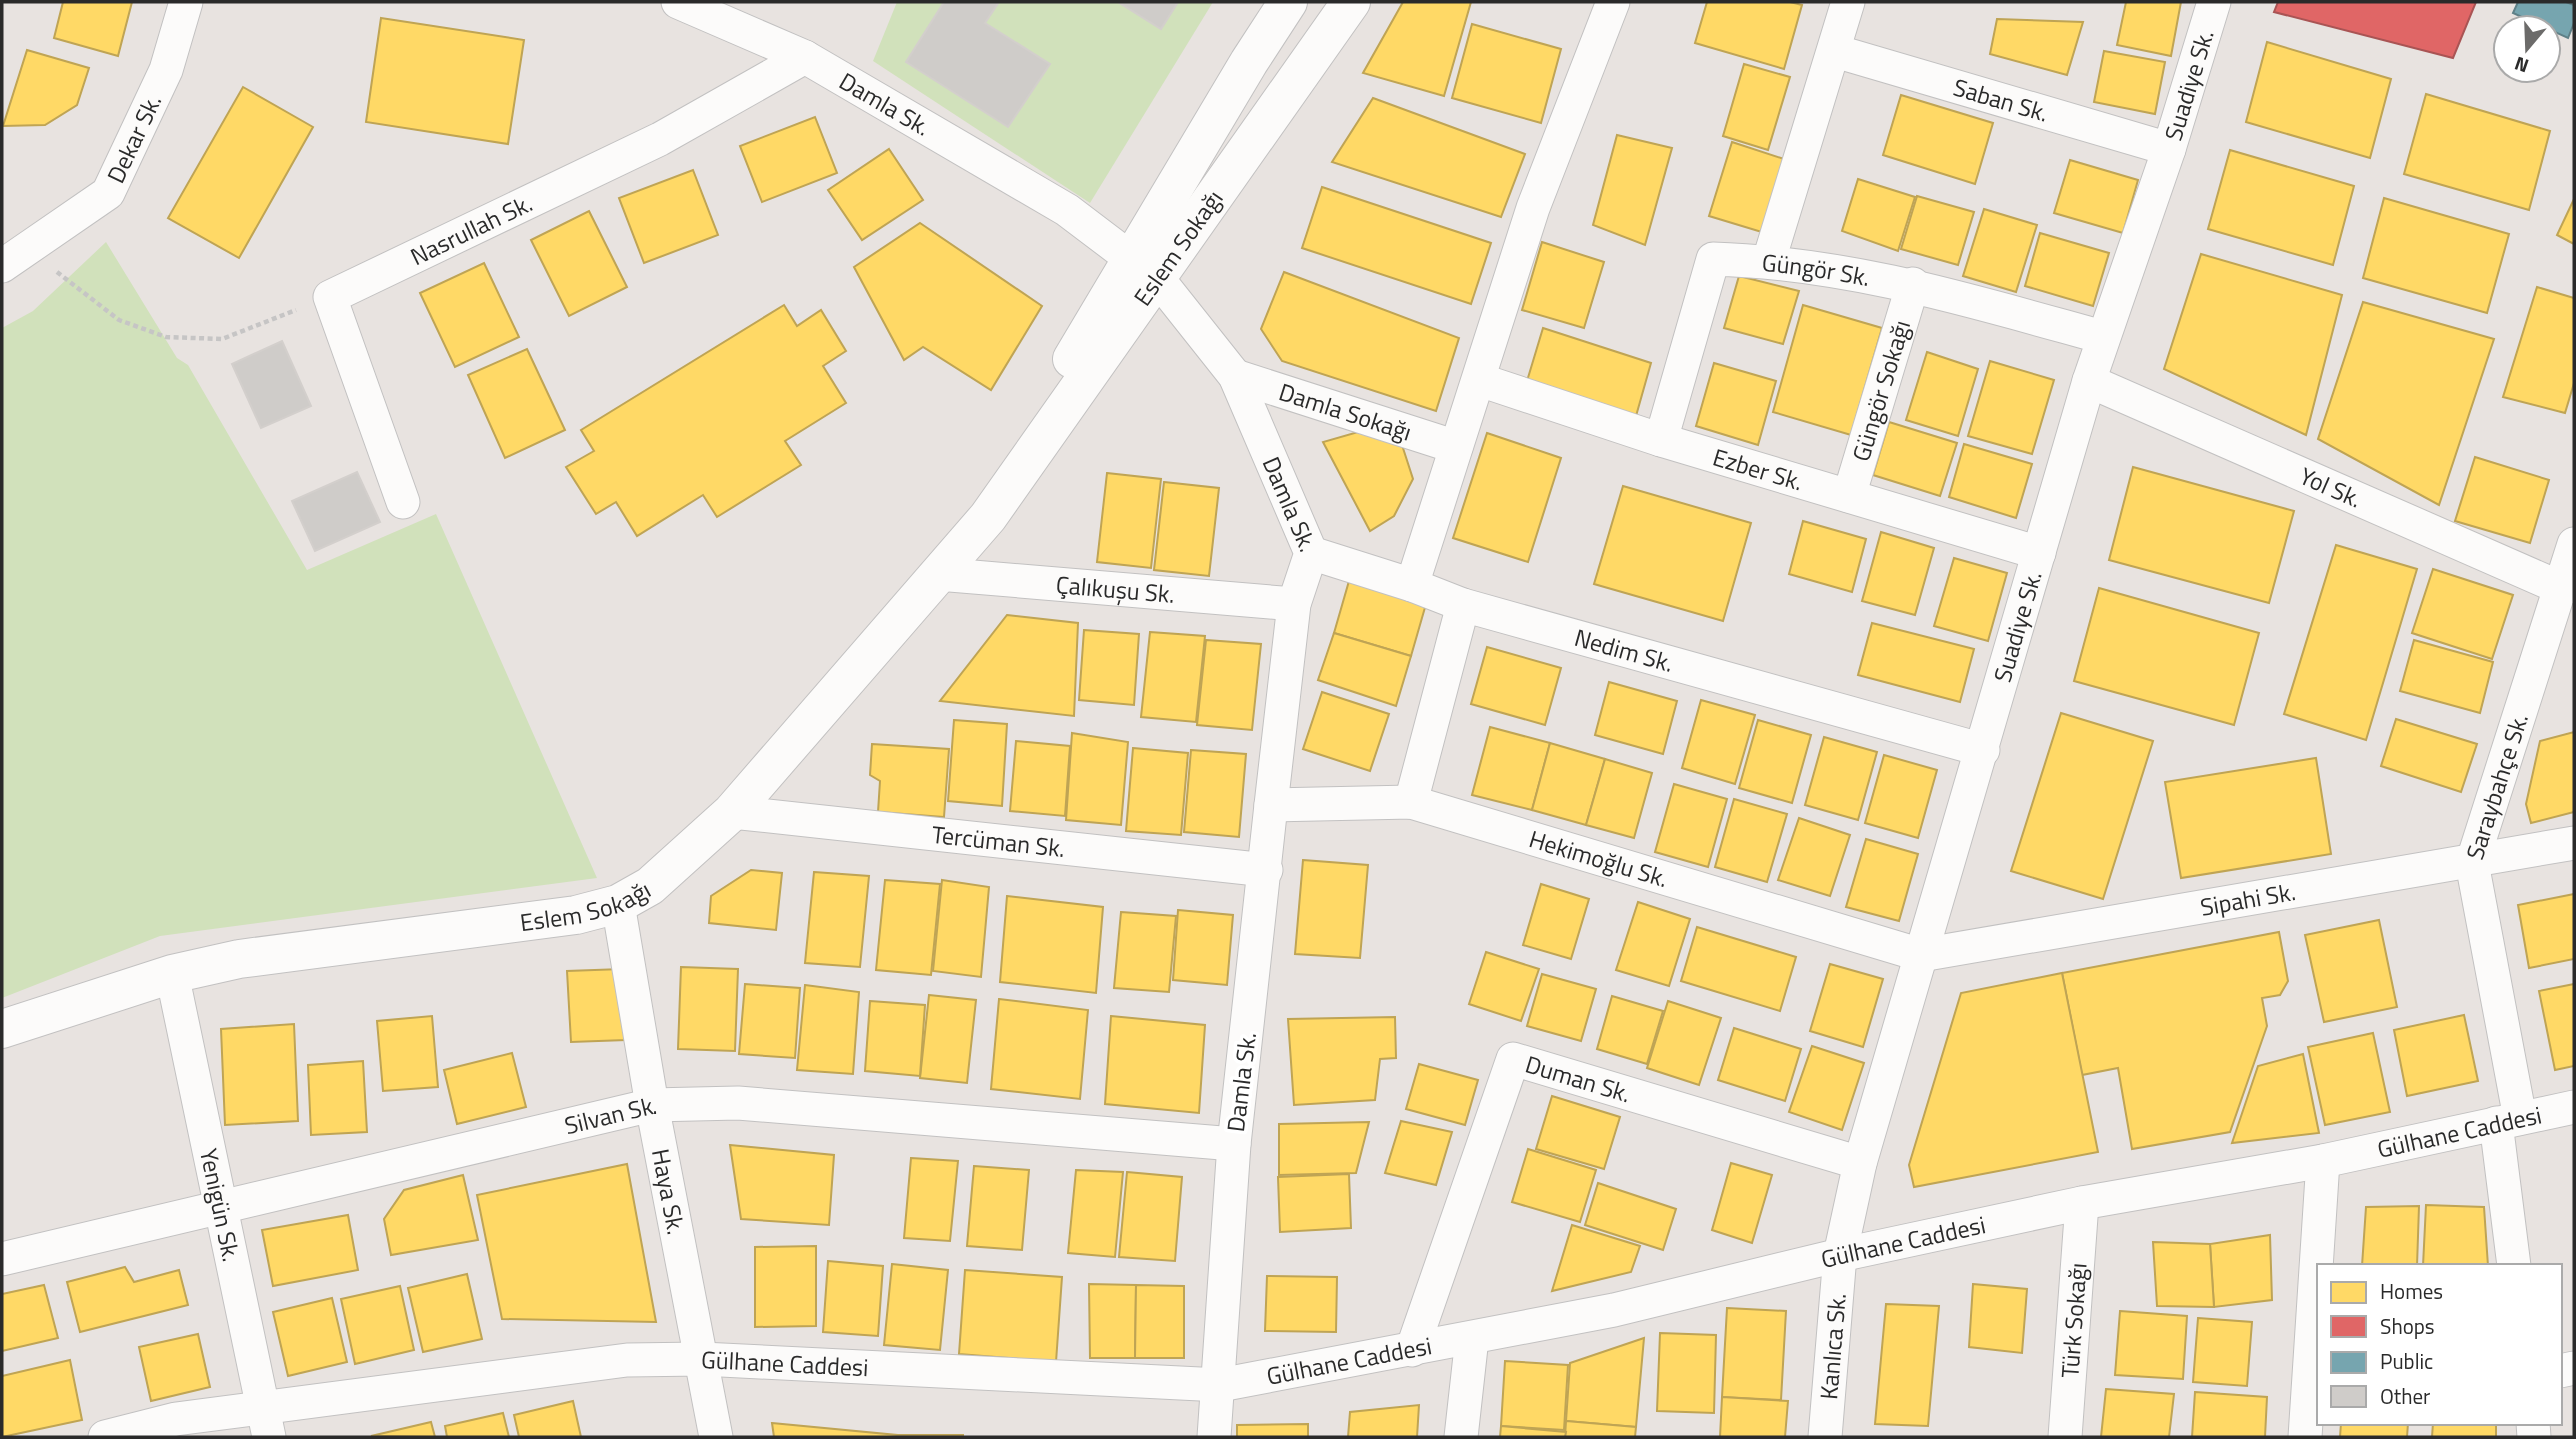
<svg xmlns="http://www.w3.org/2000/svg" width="2576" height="1439" font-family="'Titillium Web',sans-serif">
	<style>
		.green { fill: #d1e1bb }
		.homes { fill: #ffd966; stroke: #bfa454; stroke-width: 2 }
		.shops { fill: #e06666; stroke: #a95454; stroke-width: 2 }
		.public { fill: #76a5af; stroke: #5f8087; stroke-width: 2 }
		.building { fill: #cfccc9; stroke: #d3cfcc; stroke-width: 2 }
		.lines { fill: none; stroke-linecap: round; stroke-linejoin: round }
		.street-casing { stroke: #c2c1c1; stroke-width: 35 }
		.secondary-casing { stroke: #c2c1c1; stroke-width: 40 }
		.path { stroke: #c6c5c5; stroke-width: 4.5; stroke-dasharray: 5 3.5; stroke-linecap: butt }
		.street { stroke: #fcfbfa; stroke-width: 33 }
		.secondary { stroke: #fcfbfa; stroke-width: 38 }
		.labels { text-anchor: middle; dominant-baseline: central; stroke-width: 7; stroke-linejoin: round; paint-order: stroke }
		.street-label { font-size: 24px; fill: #2a2a2a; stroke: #fff }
	</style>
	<rect width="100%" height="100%" fill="#e8e3e0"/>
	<g class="green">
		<path d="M897 2H1213L1090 203 873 61Z"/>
		<path d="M106 242 177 358 188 365 307 570 436 514 597 878 160 936 2 998V328L33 311Z"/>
	</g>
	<g class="homes">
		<path d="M63 2H132L118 56 54 38Z"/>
		<path d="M1403 2H1471L1444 96 1363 73Z"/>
		<path d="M1707 2H1790L1802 5 1784 69 1695 43Z"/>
		<path d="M2126 2H2181L2171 56 2117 45Z"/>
		<path d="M381 18 524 40 508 144 366 122Z"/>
		<path d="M1997 19 2083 22 2067 75 1990 54Z"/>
		<path d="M1472 24 1561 49 1541 123 1452 98Z"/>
		<path d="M2267 42 2391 79 2370 158 2246 122Z"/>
		<path d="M27 50 89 68 77 105 45 125 3 126Z"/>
		<path d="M2104 51 2165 62 2155 114 2094 102Z"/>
		<path d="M1744 64 1790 77 1768 150 1723 136Z"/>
		<path d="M243 87 313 127 239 258 168 218Z"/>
		<path d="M2426 94 2550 131 2529 210 2404 174Z"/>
		<path d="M1901 95 1993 123 1975 184 1883 155Z"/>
		<path d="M1373 98 1525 154 1501 217 1332 162Z"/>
		<path d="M815 117 837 173 762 202 740 146Z"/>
		<path d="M1617 135 1672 148 1645 245 1593 225Z"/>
		<path d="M1732 142 1787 160 1765 233 1709 216Z"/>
		<path d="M889 149 923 200 862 240 828 190Z"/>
		<path d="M2230 150 2354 186 2333 265 2208 229Z"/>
		<path d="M2070 160 2138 180 2123 233 2054 213Z"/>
		<path d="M693 170 718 235 644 263 619 198Z"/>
		<path d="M1858 179 1915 197 1898 251 1842 231Z"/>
		<path d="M1322 187 1491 243 1471 304 1302 248Z"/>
		<path d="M1917 196 1974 212 1958 265 1901 249Z"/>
		<path d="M2384 198 2509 234 2487 313 2363 278Z"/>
		<path d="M2574 199V244L2557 235Z"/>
		<path d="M1984 209 2037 225 2016 292 1963 276Z"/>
		<path d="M589 211 627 287 569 316 531 240Z"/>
		<path d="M920 223 1042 306 991 390 923 347 904 360 854 267Z"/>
		<path d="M2040 233 2109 253 2093 306 2025 286Z"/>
		<path d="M1542 242 1604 262 1584 328 1522 310Z"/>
		<path d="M2201 254 2342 295 2306 435 2164 369Z"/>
		<path d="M484 263 519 337 455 367 420 293Z"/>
		<path d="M1284 272 1459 338 1436 411 1282 361 1261 329Z"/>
		<path d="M1739 276 1799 291 1783 344 1724 328Z"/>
		<path d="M2537 287 2574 298V383L2565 413 2503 397Z"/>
		<path d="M2363 302 2494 339 2439 505 2318 439Z"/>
		<path d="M784 305 797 326 821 310 846 351 823 366 846 403 785 441 801 465 717 517 703 495 637 536 616 502 596 514 566 467 594 451 581 430Z"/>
		<path d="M1803 305 1882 328 1851 435 1773 412Z"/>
		<path d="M1543 328 1651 363 1636 416 1527 381Z"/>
		<path d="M527 349 565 430 505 458 468 375Z"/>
		<path d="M1927 352 1978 369 1958 436 1906 420Z"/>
		<path d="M1990 361 2054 380 2032 454 1968 436Z"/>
		<path d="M1714 363 1776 381 1758 445 1696 426Z"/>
		<path d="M1889 422 1957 443 1940 496 1873 475Z"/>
		<path d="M1358 432 1402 445 1413 479 1394 516 1370 531 1323 442Z"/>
		<path d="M1487 433 1561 458 1528 562 1453 538Z"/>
		<path d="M1964 444 2032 464 2016 518 1949 497Z"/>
		<path d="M2475 457 2549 480 2530 543 2455 521Z"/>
		<path d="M2133 467 2294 511 2269 603 2109 560Z"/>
		<path d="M1107 473 1161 479 1151 568 1097 562Z"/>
		<path d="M1164 482 1219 488 1209 576 1154 570Z"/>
		<path d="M1623 486 1751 523 1723 621 1594 584Z"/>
		<path d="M1803 521 1866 539 1852 592 1789 574Z"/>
		<path d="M1881 532 1934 548 1915 615 1862 601Z"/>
		<path d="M2336 545 2417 569 2366 740 2284 714Z"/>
		<path d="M1954 558 2007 573 1988 641 1934 626Z"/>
		<path d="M2433 569 2513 595 2492 659 2412 633Z"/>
		<path d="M1349 581 1426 604 1411 656 1334 633Z"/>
		<path d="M2099 588 2259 633 2234 725 2074 681Z"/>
		<path d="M1007 615 1078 623 1074 716 940 701Z"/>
		<path d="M1872 623 1974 649 1960 702 1858 675Z"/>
		<path d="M1084 630 1139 634 1134 705 1079 700Z"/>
		<path d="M1150 632 1205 636 1196 722 1141 717Z"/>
		<path d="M1334 633 1411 656 1396 706 1318 680Z"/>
		<path d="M1206 640 1261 644 1252 730 1197 725Z"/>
		<path d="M2414 640 2493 662 2480 713 2400 691Z"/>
		<path d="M1487 647 1561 668 1545 725 1471 704Z"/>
		<path d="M1609 682 1677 701 1663 754 1595 735Z"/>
		<path d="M1322 692 1389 714 1370 771 1303 749Z"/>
		<path d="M1701 700 1755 715 1735 784 1682 768Z"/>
		<path d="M2061 713 2153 741 2103 899 2011 871Z"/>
		<path d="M2396 719 2477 744 2461 792 2381 766Z"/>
		<path d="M954 720 1007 724 1002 806 948 801Z"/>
		<path d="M1758 720 1811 735 1792 803 1739 788Z"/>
		<path d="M1490 727 1550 743 1532 810 1472 795Z"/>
		<path d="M2574 732V812L2531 823 2526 804 2540 741Z"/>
		<path d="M1072 733 1128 742 1121 825 1066 820Z"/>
		<path d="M1824 737 1877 752 1858 820 1805 805Z"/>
		<path d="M1016 741 1070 746 1065 816 1010 811Z"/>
		<path d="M1550 743 1605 759 1586 825 1532 810Z"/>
		<path d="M872 744 949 749 944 817 878 812 880 781 870 775Z"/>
		<path d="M1133 748 1188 753 1181 835 1126 831Z"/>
		<path d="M1191 750 1246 754 1239 837 1184 832Z"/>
		<path d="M1884 755 1937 770 1918 838 1865 823Z"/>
		<path d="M2316 758 2331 854 2181 878 2165 782Z"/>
		<path d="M1605 759 1652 773 1634 838 1586 825Z"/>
		<path d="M1674 784 1727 799 1708 867 1655 852Z"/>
		<path d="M1734 799 1787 814 1767 882 1715 867Z"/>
		<path d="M1799 818 1850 835 1830 896 1778 880Z"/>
		<path d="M1866 839 1918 854 1899 921 1846 907Z"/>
		<path d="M1303 860 1368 865 1360 958 1295 954Z"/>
		<path d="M751 870 782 873 776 930 709 923 711 896Z"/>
		<path d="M814 872 869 876 860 967 805 963Z"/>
		<path d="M885 880 940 884 931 975 876 970Z"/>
		<path d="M942 880 989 887 981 977 933 971Z"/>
		<path d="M1541 884 1589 899 1571 959 1523 945Z"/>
		<path d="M2574 894V959L2529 968 2518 905Z"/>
		<path d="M1007 896 1103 907 1096 993 1000 982Z"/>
		<path d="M1638 902 1690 919 1669 986 1616 970Z"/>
		<path d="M1178 910 1233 915 1227 985 1173 980Z"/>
		<path d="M1121 912 1176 916 1169 992 1114 988Z"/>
		<path d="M2379 920 2397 1007 2324 1022 2305 935Z"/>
		<path d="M1697 927 1796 957 1780 1011 1681 981Z"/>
		<path d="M2279 932 2288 981 2280 995 2262 998 2267 1026 2230 1132 2132 1149 2118 1068 2082 1075 2062 973Z"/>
		<path d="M1486 952 1539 969 1521 1021 1469 1004Z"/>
		<path d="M1830 964 1883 979 1863 1047 1810 1031Z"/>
		<path d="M681 967 738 969 735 1051 678 1049Z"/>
		<path d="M622 969 626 1040 571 1042 567 971Z"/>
		<path d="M2062 973 2098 1152 1914 1187 1909 1165 1961 993Z"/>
		<path d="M1542 974 1596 989 1581 1041 1527 1026Z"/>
		<path d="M745 984 800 988 795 1058 739 1054Z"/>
		<path d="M2574 984V1066L2555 1070 2539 991Z"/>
		<path d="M805 985 859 992 853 1074 797 1070Z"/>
		<path d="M929 995 976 1000 967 1083 920 1078Z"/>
		<path d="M1612 996 1663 1011 1647 1064 1597 1049Z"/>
		<path d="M999 999 1088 1010 1080 1099 991 1089Z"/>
		<path d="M870 1001 925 1005 920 1076 865 1071Z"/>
		<path d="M1668 1001 1721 1018 1699 1085 1647 1068Z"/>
		<path d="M2464 1015 2478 1081 2407 1096 2394 1030Z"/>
		<path d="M432 1016 438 1087 383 1091 377 1021Z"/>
		<path d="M1111 1016 1205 1025 1199 1113 1105 1104Z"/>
		<path d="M1395 1017 1396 1058 1380 1059 1375 1100 1294 1105 1288 1019Z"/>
		<path d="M294 1024 298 1121 225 1125 221 1029Z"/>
		<path d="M1734 1028 1801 1049 1785 1101 1718 1080Z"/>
		<path d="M2373 1033 2390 1112 2325 1125 2308 1047Z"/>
		<path d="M1812 1046 1864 1063 1842 1130 1789 1112Z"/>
		<path d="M512 1053 526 1107 457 1124 444 1070Z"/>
		<path d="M2303 1054 2319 1133 2232 1143 2258 1066Z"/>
		<path d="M363 1061 367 1132 311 1135 308 1065Z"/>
		<path d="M1419 1064 1478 1080 1465 1125 1406 1109Z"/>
		<path d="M1552 1096 1620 1117 1604 1169 1536 1149Z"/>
		<path d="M1401 1121 1452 1132 1436 1185 1385 1173Z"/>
		<path d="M1369 1122 1356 1173 1279 1175V1124Z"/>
		<path d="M730 1145 834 1155 829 1225 741 1219Z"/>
		<path d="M1528 1149 1596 1170 1580 1222 1512 1202Z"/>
		<path d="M911 1158 958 1161 950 1241 904 1238Z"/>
		<path d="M1731 1163 1772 1175 1752 1243 1712 1230Z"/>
		<path d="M627 1164 656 1322 502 1319 477 1195Z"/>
		<path d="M974 1166 1029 1170 1022 1250 967 1246Z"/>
		<path d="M1076 1170 1123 1172 1115 1257 1068 1253Z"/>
		<path d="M1127 1172 1182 1177 1175 1261 1119 1257Z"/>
		<path d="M1349 1174 1351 1228 1280 1232 1278 1177Z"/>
		<path d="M463 1175 478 1240 391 1255 384 1219 404 1190Z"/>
		<path d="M1598 1183 1676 1209 1663 1250 1585 1225Z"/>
		<path d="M2426 1205 2484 1207 2488 1266H2423Z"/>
		<path d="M2419 1206 2417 1266H2362L2366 1207Z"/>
		<path d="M348 1215 358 1270 273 1286 262 1230Z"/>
		<path d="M1572 1225 1640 1246 1631 1272 1552 1291Z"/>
		<path d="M2270 1235 2272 1300 2214 1307 2210 1244Z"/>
		<path d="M2153 1242 2210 1244 2214 1307 2157 1306Z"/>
		<path d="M816 1246V1326L755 1327V1247Z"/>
		<path d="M828 1261 883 1266 878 1336 823 1332Z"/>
		<path d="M892 1264 948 1270 940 1350 884 1345Z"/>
		<path d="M125 1267 134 1282 179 1270 188 1305 80 1332 67 1282Z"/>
		<path d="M965 1270 1062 1277 1056 1362 959 1354Z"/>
		<path d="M467 1274 482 1339 423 1352 408 1288Z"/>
		<path d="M1267 1276 1337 1277 1336 1332 1265 1331Z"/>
		<path d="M1089 1284 1136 1285 1135 1358H1090Z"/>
		<path d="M1973 1284 2027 1289 2022 1353 1969 1347Z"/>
		<path d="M44 1285 58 1338 2 1351V1294Z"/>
		<path d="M1136 1285 1184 1286V1358H1135Z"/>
		<path d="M400 1286 414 1350 355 1364 341 1299Z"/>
		<path d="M332 1298 347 1362 288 1376 273 1312Z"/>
		<path d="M1886 1304 1939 1306 1928 1426 1875 1424Z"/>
		<path d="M1727 1308 1786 1311 1781 1400 1722 1397Z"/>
		<path d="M2120 1311 2187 1316 2183 1379 2115 1375Z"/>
		<path d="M2198 1318 2252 1322 2247 1386 2193 1382Z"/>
		<path d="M1660 1333 1716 1335 1714 1413 1657 1411Z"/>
		<path d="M198 1334 210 1387 151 1401 139 1347Z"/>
		<path d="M1644 1338 1636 1427 1566 1421 1570 1363Z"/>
		<path d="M70 1360 82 1420 2 1437V1376Z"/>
		<path d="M1505 1361 1568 1365 1564 1430 1501 1426Z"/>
		<path d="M2106 1389 2174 1394 2169 1437H2101Z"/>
		<path d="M2195 1392 2267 1397 2265 1437H2192Z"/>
		<path d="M1722 1397 1788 1401 1785 1437H1720Z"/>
		<path d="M573 1401 581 1437H519L514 1415Z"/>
		<path d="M1419 1405 1417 1437H1348L1350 1412Z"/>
		<path d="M503 1413 509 1437H447L445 1426Z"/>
		<path d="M1566 1421 1636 1427 1635 1437H1565Z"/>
		<path d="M431 1422 435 1437 371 1436Z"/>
		<path d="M772 1423 897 1435V1437H774Z"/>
		<path d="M2341 1423H2408L2407 1437H2340Z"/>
		<path d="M2433 1423H2496V1437H2432Z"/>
		<path d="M1308 1424V1437H1237V1425Z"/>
		<path d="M1501 1426 1566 1432 1565 1437H1500Z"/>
		<path d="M897 1435H964L897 1437Z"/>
	</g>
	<path class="shops" d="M2278 2H2476L2453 58 2274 12Z"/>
	<path class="public" d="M2518 2H2566L2574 5V23L2568 38 2513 13Z"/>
	<g class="building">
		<path d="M944 2H999L985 23 1050 64 1008 127 906 62Z"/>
		<path d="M1118 2H1178L1161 29Z"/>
		<path d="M282 341 311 406 261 428 232 364Z"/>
		<path d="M357 472 380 522 315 551 292 501Z"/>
	</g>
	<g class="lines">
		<g class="street-casing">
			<g id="street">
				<path id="s1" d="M678 2 805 57 1067 210 1158 279 1235 376 1311 553 1294 604 1271 805 1234 1144 1214 1437"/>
				<path id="s2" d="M1835 51 2169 149"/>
				<path d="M1769 260 1848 2"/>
				<path id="s3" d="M2 266 108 193 166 70 186 2"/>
				<path id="s4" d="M1235 376 1456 447"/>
				<path id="s5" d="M1480 380 1661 440 2039 553"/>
				<path id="s6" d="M2089 381 2561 588 2574 586"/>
				<path id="s7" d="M1661 440 1713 259C1849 263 1972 301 2102 337"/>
				<path id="s8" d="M1849 496 1913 284"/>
				<path id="s9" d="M403 502 330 297 660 139 805 57"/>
				<path d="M1311 553 1412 585 1463 605"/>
				<path id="s10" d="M938 574 1294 604"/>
				<path d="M1412 585 1533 208 1613 2"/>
				<path id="s11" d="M1411 802 1463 605 1983 750"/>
				<path id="s12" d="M1271 805 1411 802 1921 955 2574 843"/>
				<path id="s13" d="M732 812 1266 870"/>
				<path id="s14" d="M618 904 652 1105 716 1437"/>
				<path id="s15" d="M172 974 269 1437"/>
				<path id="s16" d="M2520 1118 2472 863 2574 544"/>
				<path d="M2496 1123 2514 1266"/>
				<path id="s17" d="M2 1259 652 1105 738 1103 1234 1144"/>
				<path id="s18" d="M1412 1350 1513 1059 1860 1163"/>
				<path d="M2560 1371 2574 1368"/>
				<path d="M2533 1423 2534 1437"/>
				<path id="s19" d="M105 1437 176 1419 627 1360 702 1359 1220 1385 1614 1310 1840 1255 2082 1203 2323 1161 2574 1107"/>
				<path d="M1461 1437 1472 1338"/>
				<path id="s20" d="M1825 1437 1840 1255 1860 1163 2089 381 2169 149 2214 2"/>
				<path id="s21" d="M2065 1437 2082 1203"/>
				<path d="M2305 1437 2323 1161"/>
			</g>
		</g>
		<g class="secondary-casing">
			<g id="secondary">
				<path d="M1072 359 1249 62 1288 2"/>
				<path id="s22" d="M2 1029 172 974 239 959 576 915 618 904 650 886 732 812 988 517 1351 2"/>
			</g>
		</g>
		<path class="path" d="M57 272 119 320 166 337 222 339 296 310"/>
		<use href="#street" class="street"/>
		<use href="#secondary" class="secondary"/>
	</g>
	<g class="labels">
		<g class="street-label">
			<text stroke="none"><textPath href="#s20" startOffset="1404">Suadiye Sk.</textPath></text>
			<text stroke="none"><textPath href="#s2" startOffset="173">Saban Sk.</textPath></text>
			<text stroke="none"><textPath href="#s1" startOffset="231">Damla Sk.</textPath></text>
			<text stroke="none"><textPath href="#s3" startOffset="189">Dekar Sk.</textPath></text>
			<text stroke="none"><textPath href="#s9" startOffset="374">Nasrullah Sk.</textPath></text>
			<text stroke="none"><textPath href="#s22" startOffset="1498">Eslem Sokağı</textPath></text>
			<text stroke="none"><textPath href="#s7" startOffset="292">Güngör Sk.</textPath></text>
			<text stroke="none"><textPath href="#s8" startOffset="110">Güngör Sokağı</textPath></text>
			<text stroke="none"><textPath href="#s4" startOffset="116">Damla Sokağı</textPath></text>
			<text stroke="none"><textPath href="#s5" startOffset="292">Ezber Sk.</textPath></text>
			<text stroke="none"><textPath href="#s6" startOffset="264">Yol Sk.</textPath></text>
			<text stroke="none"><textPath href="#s1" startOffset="819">Damla Sk.</textPath></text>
			<text stroke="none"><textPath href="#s10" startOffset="178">Çalıkuşu Sk.</textPath></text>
			<text stroke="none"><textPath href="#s20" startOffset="836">Suadiye Sk.</textPath></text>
			<text stroke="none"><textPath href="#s11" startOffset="371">Nedim Sk.</textPath></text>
			<text stroke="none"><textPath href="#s16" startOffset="340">Saraybahçe Sk.</textPath></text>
			<text stroke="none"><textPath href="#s13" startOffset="268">Tercüman Sk.</textPath></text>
			<text stroke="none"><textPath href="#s12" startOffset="336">Hekimoğlu Sk.</textPath></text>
			<text stroke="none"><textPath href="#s12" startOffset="1004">Sipahi Sk.</textPath></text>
			<text stroke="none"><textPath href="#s22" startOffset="598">Eslem Sokağı</textPath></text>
			<text stroke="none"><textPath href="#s18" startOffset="376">Duman Sk.</textPath></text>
			<text transform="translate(1241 1082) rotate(-83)">Damla Sk.</text>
			<text stroke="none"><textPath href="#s17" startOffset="626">Silvan Sk.</textPath></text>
			<text stroke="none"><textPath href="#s19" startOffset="2387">Gülhane Caddesi</textPath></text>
			<text stroke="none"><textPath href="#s14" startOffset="292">Haya Sk.</textPath></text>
			<text stroke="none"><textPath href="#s15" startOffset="236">Yenigün Sk.</textPath></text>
			<text stroke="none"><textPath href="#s19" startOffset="1820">Gülhane Caddesi</textPath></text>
			<text stroke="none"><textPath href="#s21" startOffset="117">Türk Sokağı</textPath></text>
			<text stroke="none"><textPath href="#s20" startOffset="91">Kanlıca Sk.</textPath></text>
			<text stroke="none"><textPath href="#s19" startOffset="1253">Gülhane Caddesi</textPath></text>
			<text stroke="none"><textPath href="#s19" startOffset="686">Gülhane Caddesi</textPath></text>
		</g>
	</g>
	<rect width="2576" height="1439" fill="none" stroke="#2a2a2a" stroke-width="7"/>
	<rect x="2317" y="1264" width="245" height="161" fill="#ffffff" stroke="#aaaaaa" stroke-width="2"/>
	<rect x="2331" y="1282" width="35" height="21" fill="#ffd966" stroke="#aaaaaa" stroke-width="2"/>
	<text x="2380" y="1299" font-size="21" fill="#2a2a2a">Homes</text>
	<rect x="2331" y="1316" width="35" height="21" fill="#e06666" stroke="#aaaaaa" stroke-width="2"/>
	<text x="2380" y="1334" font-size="21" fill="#2a2a2a">Shops</text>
	<rect x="2331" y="1352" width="35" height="21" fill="#76a5af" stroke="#aaaaaa" stroke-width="2"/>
	<text x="2380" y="1369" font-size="21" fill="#2a2a2a">Public</text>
	<rect x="2331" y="1386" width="35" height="21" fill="#cfccc9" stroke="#aaaaaa" stroke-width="2"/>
	<text x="2380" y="1404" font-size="21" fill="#2a2a2a">Other</text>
	<g transform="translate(2527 49) rotate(199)"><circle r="33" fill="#ffffff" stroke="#aaaaaa" stroke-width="2"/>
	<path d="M0-5L12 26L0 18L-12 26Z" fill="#6c6b6a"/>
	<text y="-10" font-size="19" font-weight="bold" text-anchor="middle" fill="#2a2a2a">N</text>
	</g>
</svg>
